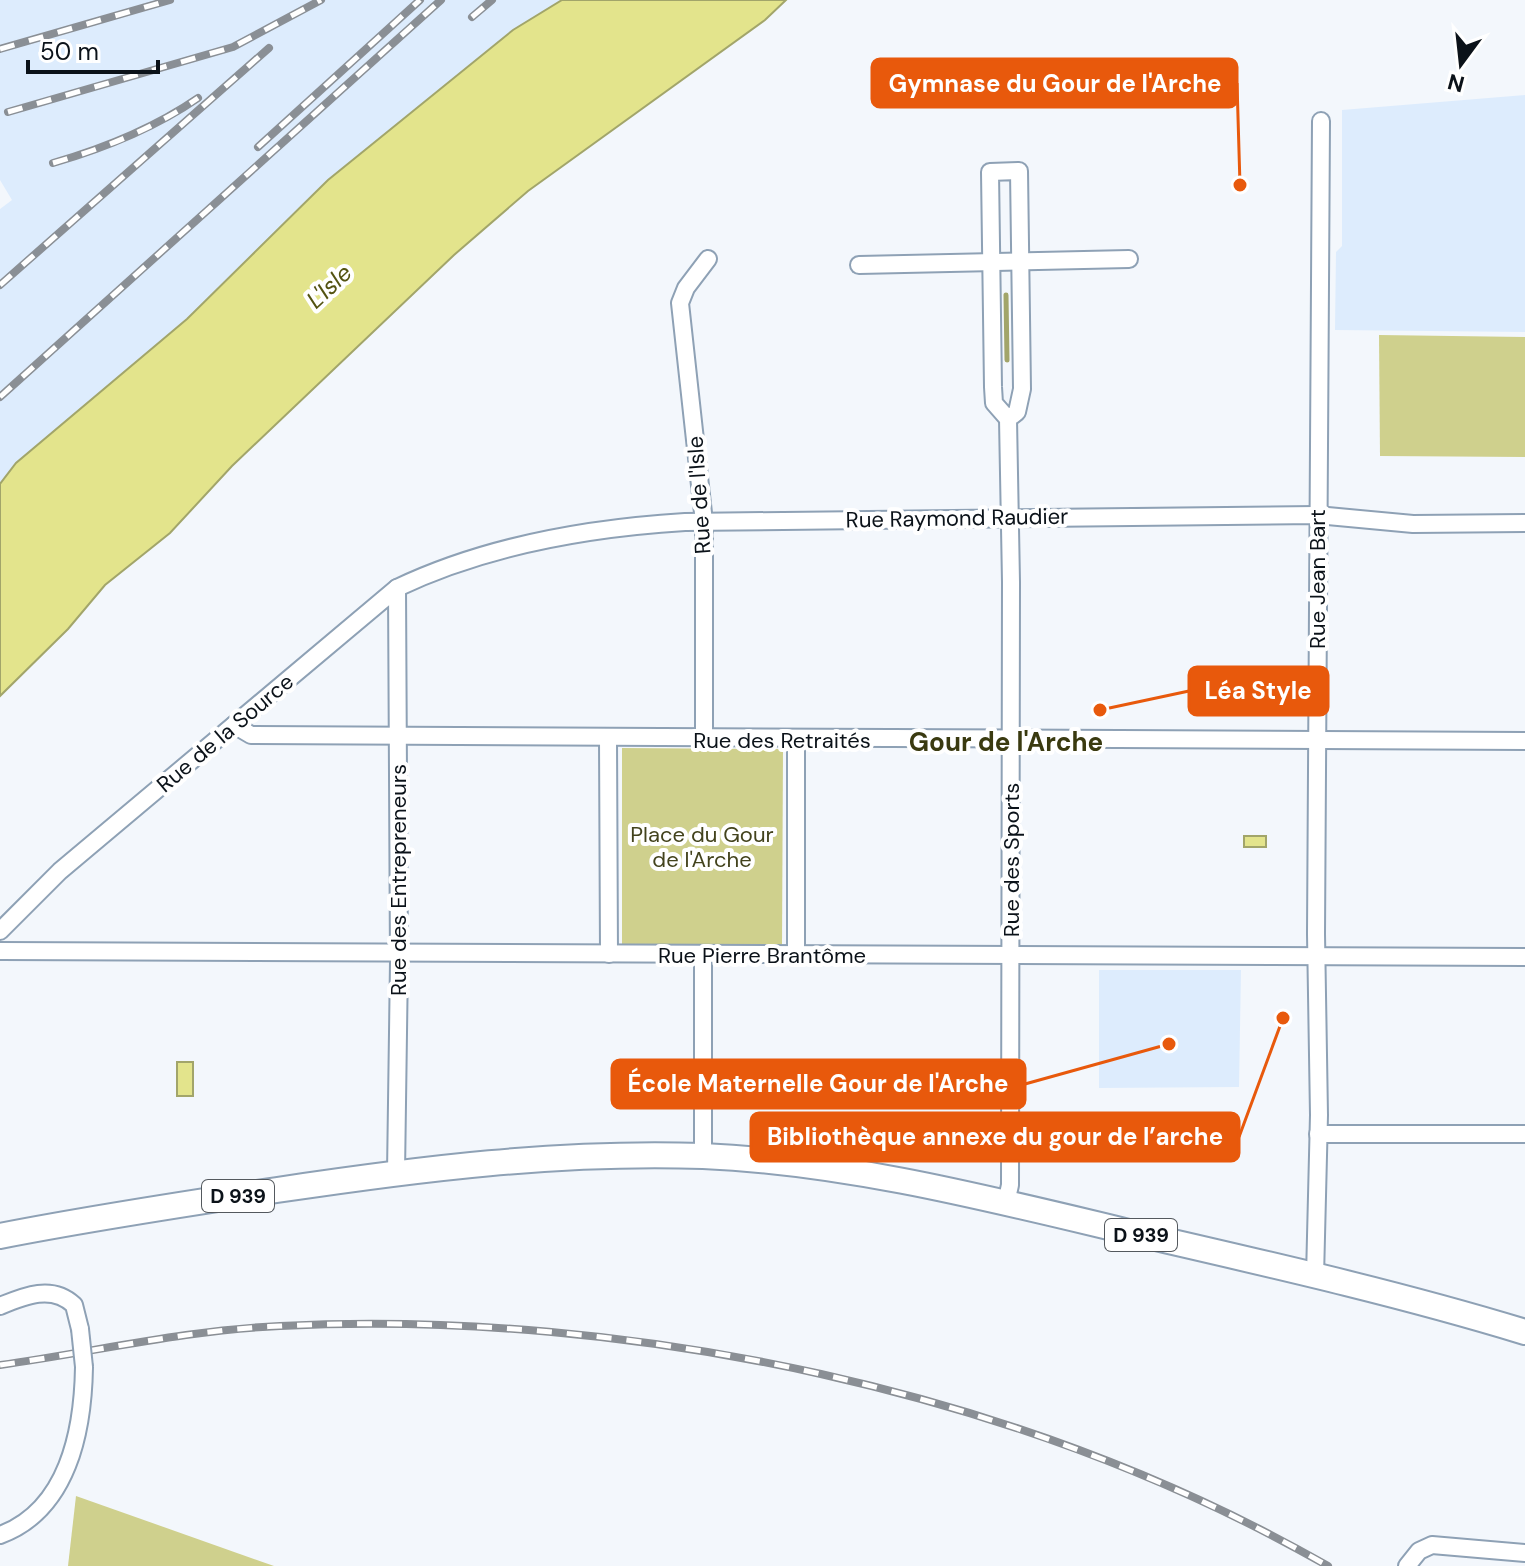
<svg xmlns="http://www.w3.org/2000/svg" width="1525" height="1566" font-family="'DM Sans',sans-serif">
	<style>
		.built { fill: #ddecfd }
		.green { fill: #cfd08d }
		.water { fill: #e3e48c; stroke: #a2a56a; stroke-width: 2 }
		.lines { fill: none; stroke-linecap: round; stroke-linejoin: round }
		.stream { stroke: #a2a56a; stroke-width: 5 }
		.minor-casing { stroke: #8ea1b5; stroke-width: 20 }
		.primary-casing { stroke: #8ea1b5; stroke-width: 28 }
		.minor { stroke: #fff; stroke-width: 16 }
		.primary { stroke: #fff; stroke-width: 24 }
		.rail-casing { stroke: #8a8f95; stroke-width: 8 }
		.rail { stroke: #fff; stroke-width: 5; stroke-dasharray: 15; stroke-linecap: butt }
		.minor-bridge-casing { stroke: #8ea1b5; stroke-width: 20; stroke-linecap: butt }
		.minor-bridge { stroke: #fff; stroke-width: 16 }
		.labels { text-anchor: middle; dominant-baseline: central; stroke-width: 8; stroke-linejoin: round; paint-order: stroke }
		.shield { fill: #fff; stroke: #54595e; stroke-width: 2 }
		.shield-label { font-size: 20px; font-weight: bold; fill: #0b1219 }
		.street-label { font-size: 22px; fill: #0b1219; stroke: #fff }
		.park-label { font-size: 22px; fill: #43431d; stroke: #fff }
		.water-label { font-size: 24px; font-style: italic; fill: #535311; stroke: #fff }
		.quarter-label { font-size: 26px; font-weight: bold; fill: #3a3a10; stroke: #fff }
		.leader { fill: none; stroke: #e8590c; stroke-width: 3 }
		.callout-dot { fill: #e8590c; stroke: #fff; stroke-width: 3 }
		.callout { fill: #e8590c; stroke: #e8590c; stroke-width: 3 }
		.callout-label { font-size: 24px; text-anchor: middle; font-weight: bold; fill: #fff }
	</style>
	<rect width="100%" height="100%" fill="#f3f7fc"/>
	<g class="built">
		<path d="M0 0H562L513 30 328 180 187 319 17 463 0 484V209L12 200 0 180Z"/>
		<path d="M1525 95V332L1335 330 1336 252 1342 246V110Z"/>
		<path d="M1099 970H1241L1239 1087 1099 1088Z"/>
	</g>
	<g class="green">
		<path d="M1379 335 1525 337V457L1380 456Z"/>
		<path d="M622 748 783 749 782 945 622 944Z"/>
		<path d="M76 1496 274 1566H68Z"/>
	</g>
	<g class="water">
		<path d="M562 0H786L765 20 528 191 454 255 232 466 170 533 105 585 68 629 0 696V484L16 463 187 319 328 180 513 30Z"/>
		<rect x="1244" y="836" width="22" height="11"/>
		<rect x="177" y="1062" width="16" height="34"/>
	</g>
	<g class="lines">
		<path class="stream" d="M1006 295 1007 360"/>
		<g class="minor-casing">
			<g id="minor">
				<path d="M859 265 1129 259"/>
				<path d="M234 725 251 735 1525 741"/>
				<path d="M608 738 609 954"/>
				<path d="M704 740V522L680 303 686 288 708 259"/>
				<path d="M0 931 60 871 397 588C485 546 588 528 685 522L1317 515 1413 524 1525 523"/>
				<path d="M0 951 1525 957"/>
				<path d="M796 955V740"/>
				<path d="M1318 1134H1525"/>
				<path d="M703 1156V954"/>
				<path d="M396 1173 399 962 397 588"/>
				<path d="M1006 1203 1010 1185 1011 582 1008 419 1017 412 1022 389 1019 171 990 172 993 387 994 403 1008 419"/>
				<path d="M1315 1277 1319 1115 1316 934 1321 121"/>
				<path d="M0 1306C24 1296 52 1284 74 1305L80 1329"/>
				<path d="M0 1535C68 1510 83 1431 84 1367"/>
				<path d="M1407 1566 1419 1551 1432 1545 1525 1553"/>
			</g>
		</g>
		<g class="primary-casing">
			<path id="primary" d="M0 1236C92 1218 184 1204 277 1190 418 1169 560 1151 703 1156 845 1162 987 1198 1125 1231 1259 1262 1394 1292 1525 1332"/>
		</g>
		<use href="#minor" class="minor"/>
		<use href="#primary" class="primary"/>
		<g class="rail-casing">
			<g id="rail">
				<path d="M472 17 492 0"/>
				<path d="M0 49 170 0"/>
				<path d="M8 112 233 47 321 0"/>
				<path d="M258 147 420 0"/>
				<path d="M53 163C105 148 153 129 198 98"/>
				<path d="M0 285 269 48"/>
				<path d="M0 397 441 0"/>
				<path d="M0 1365C93 1352 186 1330 280 1326 631 1309 1022 1391 1328 1566"/>
			</g>
		</g>
		<use href="#rail" class="rail"/>
		<g class="minor-bridge-casing">
			<path id="minor-bridge" d="M80 1329 84 1367"/>
		</g>
		<use href="#minor-bridge" class="minor-bridge"/>
	</g>
	<g class="labels">
		<g class="shield">
			<rect x="202" y="1180" width="72" height="32" rx="6"/>
			<rect x="1105" y="1219" width="72" height="32" rx="6"/>
		</g>
		<g class="shield-label">
			<text x="238" y="1196">D 939</text>
			<text x="1141" y="1235">D 939</text>
		</g>
		<g class="street-label">
			<text transform="translate(699 495) rotate(-94)">Rue de l'Isle</text>
			<text transform="translate(957 518) rotate(-1)">Rue Raymond Raudier</text>
			<text transform="translate(1317 579) rotate(-90)">Rue Jean Bart</text>
			<text transform="translate(225 733) rotate(-40)">Rue de la Source</text>
			<text x="782" y="740">Rue des Retraités</text>
			<text transform="translate(1011 860) rotate(-90)">Rue des Sports</text>
			<text transform="translate(398 880) rotate(-90)">Rue des Entrepreneurs</text>
			<text x="762" y="955">Rue Pierre Brantôme</text>
		</g>
		<g class="park-label">
			<text x="702" y="834">Place du Gour<tspan x="702" dy="25">de l'Arche</tspan></text>
		</g>
		<g class="water-label">
			<text transform="translate(329 286) rotate(-43)">L'Isle</text>
		</g>
		<g class="quarter-label">
			<text x="1006" y="742">Gour de l'Arche</text>
		</g>
	</g>
	<path class="leader" d="M1240 185L1237 83M1100 710L1189 691M1169 1044L1025 1084M1283 1018L1239 1137"/>
	<g class="callout-dot">
		<circle cx="1240" cy="185" r="8"/>
		<circle cx="1100" cy="710" r="8"/>
		<circle cx="1169" cy="1044" r="8"/>
		<circle cx="1283" cy="1018" r="8"/>
	</g>
	<g class="callout">
		<rect x="872" y="59" width="365" height="48" rx="8"/>
		<rect x="1189" y="667" width="139" height="48" rx="8"/>
		<rect x="612" y="1060" width="413" height="48" rx="8"/>
		<rect x="751" y="1113" width="488" height="48" rx="8"/>
	</g>
	<g class="callout-label">
		<text x="1055" y="92">Gymnase du Gour de l'Arche</text>
		<text x="1258" y="699">Léa Style</text>
		<text x="818" y="1092">École Maternelle Gour de l'Arche</text>
		<text x="995" y="1145">Bibliothèque annexe du gour de l’arche</text>
	</g>
	<g transform="translate(1461 64) rotate(195)" stroke="#ffffff" stroke-width="6" paint-order="stroke">
	<path d="M0-6L14 30L0 20L-14 30Z" fill="#0b1219"/>
	<text y="-12" font-size="22" font-weight="bold" text-anchor="middle" fill="#0b1219">N</text>
	</g>
	<path d="M28 60v12h130v-12" fill="none" stroke="#0b1219" stroke-width="4"/>
	<text x="40" y="60" font-size="24" fill="#0b1219" stroke="#ffffff" stroke-width="6" paint-order="stroke">50 m</text>
</svg>
